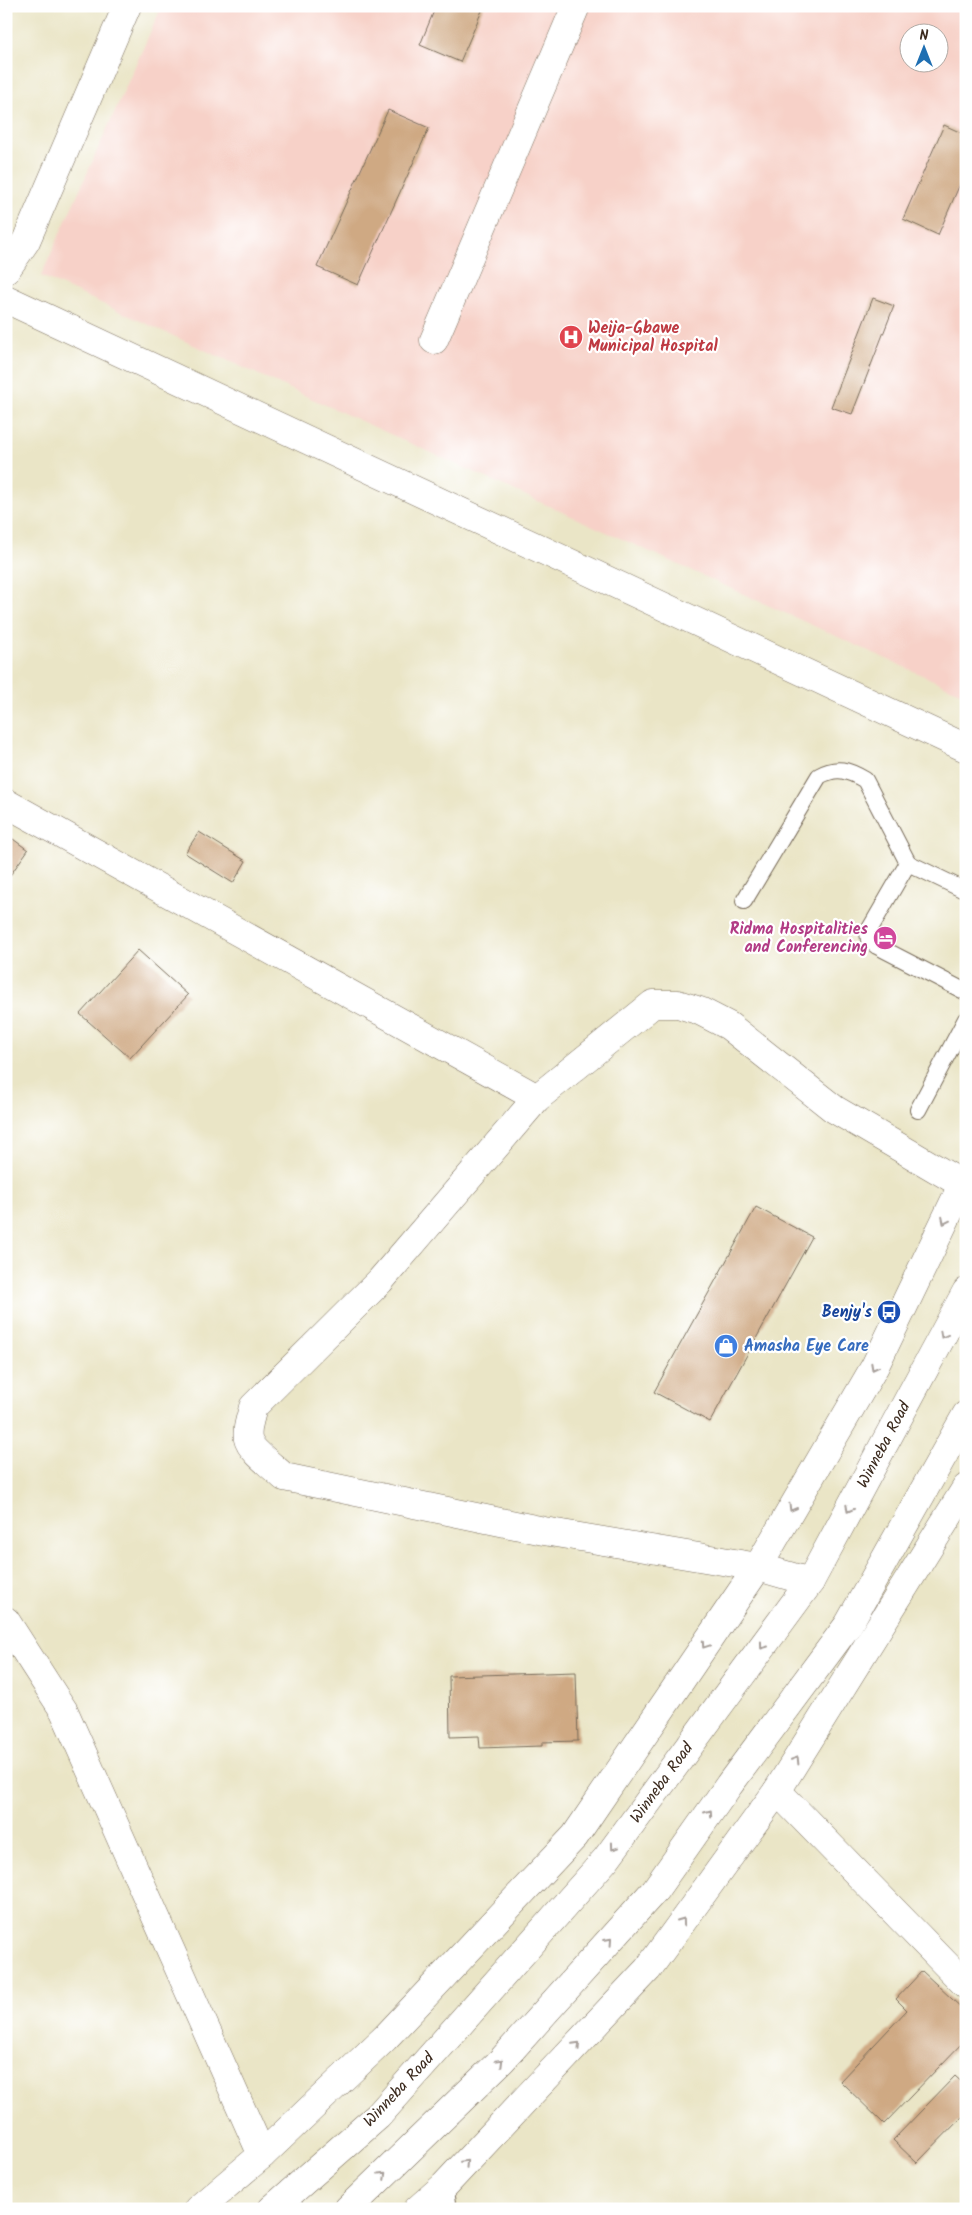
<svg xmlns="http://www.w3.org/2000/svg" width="972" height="2215" font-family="Kalam,sans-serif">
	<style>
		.built { fill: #f7d1c8; fill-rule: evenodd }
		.building { fill: #cfa983 }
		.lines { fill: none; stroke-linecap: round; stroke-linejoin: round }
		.service-casing { stroke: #786b59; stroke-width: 18 }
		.minor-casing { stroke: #786b59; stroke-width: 29 }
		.tertiary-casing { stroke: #786b59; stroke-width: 29 }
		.trunk-casing { stroke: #786b59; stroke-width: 29 }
		.service { stroke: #fff; stroke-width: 16 }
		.minor { stroke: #fff; stroke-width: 28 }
		.tertiary { stroke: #fff; stroke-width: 28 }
		.trunk { stroke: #fff; stroke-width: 28 }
		.oneway { stroke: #a79f9a }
		.labels { text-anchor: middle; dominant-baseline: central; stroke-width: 4.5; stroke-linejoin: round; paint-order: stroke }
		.health-label { font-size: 16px; font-weight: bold; fill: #be3a42; stroke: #fff; text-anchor: start }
		.hotel-label { font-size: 16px; font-weight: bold; fill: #b23c85; stroke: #fff; text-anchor: end }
		.transit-label { font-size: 16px; font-weight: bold; fill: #164399; stroke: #fff; text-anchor: end }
		.shop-label { font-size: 16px; font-weight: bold; fill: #366cbe; stroke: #fff; text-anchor: start }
		.street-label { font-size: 16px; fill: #3b2a1e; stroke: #fff }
	</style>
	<rect width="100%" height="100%" fill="#fff"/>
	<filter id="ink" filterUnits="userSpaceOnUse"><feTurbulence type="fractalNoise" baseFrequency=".02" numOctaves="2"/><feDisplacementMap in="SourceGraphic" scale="10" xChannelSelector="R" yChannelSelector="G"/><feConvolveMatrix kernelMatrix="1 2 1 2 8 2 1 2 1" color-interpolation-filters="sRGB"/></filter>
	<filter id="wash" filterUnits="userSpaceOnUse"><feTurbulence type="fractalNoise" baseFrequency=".0096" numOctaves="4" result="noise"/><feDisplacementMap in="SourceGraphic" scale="20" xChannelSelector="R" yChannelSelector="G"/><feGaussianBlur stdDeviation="1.12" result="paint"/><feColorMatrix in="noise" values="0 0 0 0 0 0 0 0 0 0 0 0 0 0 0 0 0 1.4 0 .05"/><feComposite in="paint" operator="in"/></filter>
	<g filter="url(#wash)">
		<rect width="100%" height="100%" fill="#eae5c6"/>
		<path class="built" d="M162 6H966V695L41 276ZM910 32H940V62H910Z"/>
		<g id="blocks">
			<g class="building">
				<path d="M436 6H484L460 62 420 45Z"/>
				<path d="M388 110 429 128 358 285 317 267Z"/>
				<path d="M944 125 966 135V170L938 235 903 219Z"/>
				<path d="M873 298 894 306 852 414 831 407Z"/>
				<path d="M199 832 246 861 233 883 185 853Z"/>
				<path d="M6 834 28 850 6 881Z"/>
				<path d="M138 950 188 995 130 1058 80 1014Z"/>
				<path d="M756 1207 812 1237 710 1422 654 1392Z"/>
				<path d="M576 1672 578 1741 542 1742V1746L480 1748 479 1736 450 1737 449 1676Z"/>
				<path d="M922 1971 966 2012V2039L884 2124 840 2081 907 2010 896 1999Z"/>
				<path d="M955 2076 966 2086V2113L917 2163 893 2140Z"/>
			</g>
		</g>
	</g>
	<g filter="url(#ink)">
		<use href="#blocks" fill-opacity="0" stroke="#786b59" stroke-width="1"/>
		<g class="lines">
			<g class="service-casing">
				<g id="service">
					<path d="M908 863 966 891"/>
					<path d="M744 901 819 776C837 766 848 770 865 780L908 863 868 932 869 940 877 946 966 992"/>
					<path d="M918 1110 966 1019"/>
					<path d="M444 2186 448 2209"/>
				</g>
			</g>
			<g class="minor-casing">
				<g id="minor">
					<path d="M6 270 26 241 127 6"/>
					<path d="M6 299 966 748"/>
					<path d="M434 340 576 6"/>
					<path d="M6 803 537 1098"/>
					<path d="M810 1582 758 1567 544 1531 284 1477C275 1468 250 1450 248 1439 246 1428 251 1417 253 1407L380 1281 537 1098 653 1004H678L700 1011 729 1026 834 1109 962 1184"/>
					<path d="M6 1621 64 1711 262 2155"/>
					<path d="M777 1791 966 1985"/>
				</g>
			</g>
			<g class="tertiary-casing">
				<g id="tertiary">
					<path d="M198 2209 262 2155 385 2038 575 1836 758 1567 875 1366 966 1177"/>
					<path d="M418 2209 444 2186 648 1969 777 1791 966 1488"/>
				</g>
			</g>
			<g class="trunk-casing">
				<g id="trunk">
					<path d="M272 2209 378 2116 606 1859 810 1582 966 1292"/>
					<path d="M348 2209 502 2060 655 1890 729 1785 848 1625 966 1415"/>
				</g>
			</g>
			<use href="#service" class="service"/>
			<use href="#minor" class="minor"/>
			<use href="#tertiary" class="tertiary"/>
			<use href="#trunk" class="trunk"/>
		</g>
		<defs><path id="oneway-chevron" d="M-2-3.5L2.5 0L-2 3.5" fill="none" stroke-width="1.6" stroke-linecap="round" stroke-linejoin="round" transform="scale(1.25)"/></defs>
		<g class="oneway">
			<use href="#oneway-chevron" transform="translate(945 1221) rotate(116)"/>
			<use href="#oneway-chevron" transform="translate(943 1335) rotate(118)"/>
			<use href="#oneway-chevron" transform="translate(874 1367) rotate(118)"/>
			<use href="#oneway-chevron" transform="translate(792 1508) rotate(120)"/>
			<use href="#oneway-chevron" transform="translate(849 1509) rotate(118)"/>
			<use href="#oneway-chevron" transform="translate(705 1645) rotate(124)"/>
			<use href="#oneway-chevron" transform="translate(763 1646) rotate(126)"/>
			<use href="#oneway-chevron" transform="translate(796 1760) rotate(-58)"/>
			<use href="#oneway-chevron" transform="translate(709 1813) rotate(-55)"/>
			<use href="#oneway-chevron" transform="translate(614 1847) rotate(126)"/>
			<use href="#oneway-chevron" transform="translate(682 1921) rotate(-54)"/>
			<use href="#oneway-chevron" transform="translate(609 1941) rotate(-48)"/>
			<use href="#oneway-chevron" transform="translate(577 2045) rotate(-47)"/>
			<use href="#oneway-chevron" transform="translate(500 2062) rotate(-45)"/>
			<use href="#oneway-chevron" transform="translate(465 2163) rotate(-47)"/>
			<use href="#oneway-chevron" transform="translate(383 2175) rotate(-44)"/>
		</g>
	</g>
	<defs>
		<g id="hospital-disc" transform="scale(1.25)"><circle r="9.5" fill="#e0444e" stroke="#fff"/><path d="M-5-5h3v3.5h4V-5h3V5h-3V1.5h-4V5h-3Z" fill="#fff"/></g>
		<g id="hotel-disc" transform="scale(1.25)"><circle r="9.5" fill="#d1479c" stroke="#fff"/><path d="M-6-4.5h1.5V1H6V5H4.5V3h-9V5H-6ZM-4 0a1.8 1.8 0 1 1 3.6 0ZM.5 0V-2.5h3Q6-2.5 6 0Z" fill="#fff"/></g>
		<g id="bus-disc" transform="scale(1.25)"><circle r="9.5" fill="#1a4fb4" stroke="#fff"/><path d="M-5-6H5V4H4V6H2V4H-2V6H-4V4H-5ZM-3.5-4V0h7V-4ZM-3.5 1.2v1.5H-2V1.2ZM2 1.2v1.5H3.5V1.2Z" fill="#fff"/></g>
		<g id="shop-disc" transform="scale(1.25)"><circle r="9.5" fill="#3f7fe0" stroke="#fff"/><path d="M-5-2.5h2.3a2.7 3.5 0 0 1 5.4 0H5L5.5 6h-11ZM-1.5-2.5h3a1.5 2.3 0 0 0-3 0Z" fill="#fff"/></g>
	</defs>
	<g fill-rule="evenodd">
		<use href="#hospital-disc" x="571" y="337"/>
		<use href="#hotel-disc" x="885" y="938"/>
		<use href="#bus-disc" x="889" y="1312"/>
		<use href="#shop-disc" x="726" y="1346"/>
	</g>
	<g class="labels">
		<g class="health-label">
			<text x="588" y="328">Weija-Gbawe<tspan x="588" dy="18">Municipal Hospital</tspan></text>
		</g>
		<g class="hotel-label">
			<text x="868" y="929">Ridma Hospitalities<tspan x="868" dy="18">and Conferencing</tspan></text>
		</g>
		<g class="transit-label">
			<text x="872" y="1312">Benjy's</text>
		</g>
		<g class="shop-label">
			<text x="744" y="1346">Amasha Eye Care</text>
		</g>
		<g class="street-label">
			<text transform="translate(884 1445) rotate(-62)">Winneba Road</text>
			<text transform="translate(662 1783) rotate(-54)">Winneba Road</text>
			<text transform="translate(399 2090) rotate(-47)">Winneba Road</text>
		</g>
	</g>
	<rect width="972" height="2215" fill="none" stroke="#fff" stroke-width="25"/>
	<g transform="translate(924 48)"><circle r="24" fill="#ffffff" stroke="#b1aaa5"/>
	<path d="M0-4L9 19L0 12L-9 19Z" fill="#1f6fb2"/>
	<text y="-8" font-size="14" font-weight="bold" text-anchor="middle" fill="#3b2a1e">N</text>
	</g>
</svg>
